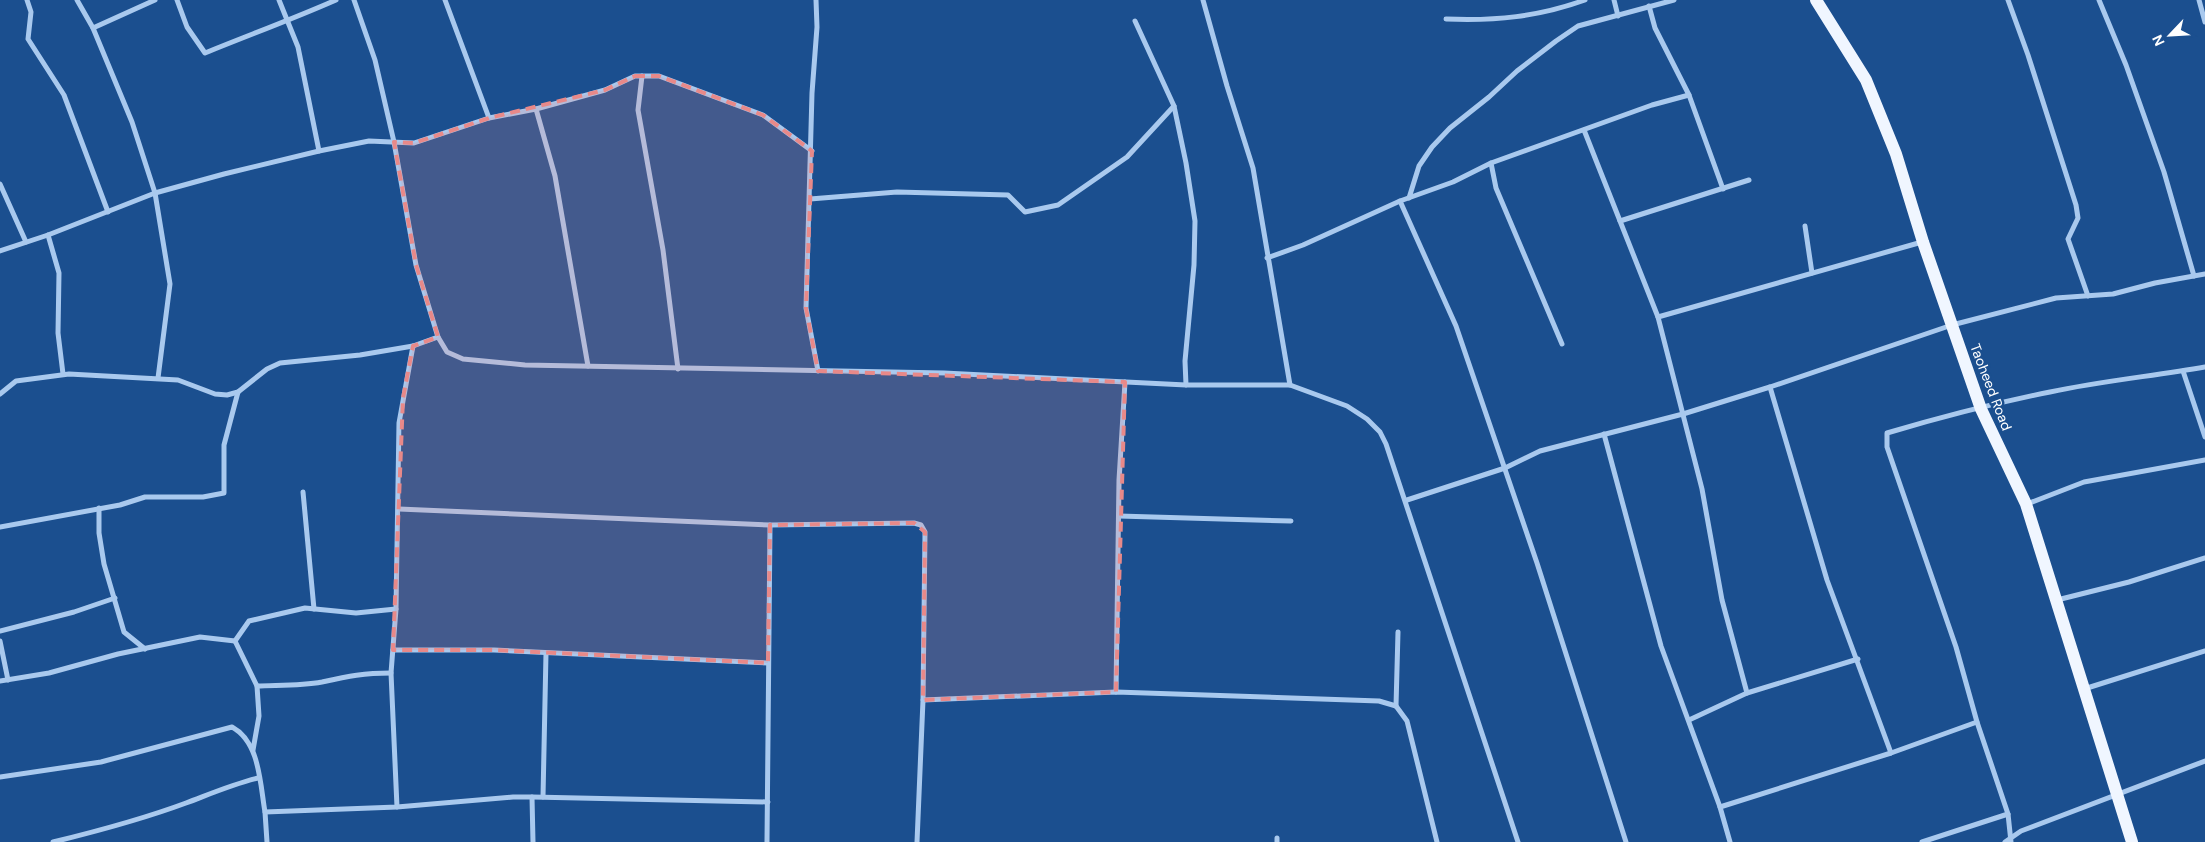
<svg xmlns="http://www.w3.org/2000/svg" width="2205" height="842" font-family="'DM Sans',sans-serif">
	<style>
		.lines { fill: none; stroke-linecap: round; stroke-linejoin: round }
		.street { stroke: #a9c9ee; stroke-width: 5 }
		.primary { stroke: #f0f6ff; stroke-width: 12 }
		.marked { fill: #e88989; fill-opacity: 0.2; stroke: #e88989; stroke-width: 4; stroke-dasharray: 10 6; stroke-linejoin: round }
		.labels { text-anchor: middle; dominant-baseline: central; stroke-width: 5; stroke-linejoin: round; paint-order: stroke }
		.street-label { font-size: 14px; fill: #fff; stroke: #1b4f8f }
	</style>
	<rect width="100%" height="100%" fill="#1b4f8f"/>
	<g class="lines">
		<g class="street">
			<path d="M27 0 31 12 28 39 64 95 108 212"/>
			<path d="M77 0 93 28 132 122 155 193 170 284 158 378"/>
			<path d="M177 0 187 27 205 53C249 35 293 19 336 0"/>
			<path d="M279 0 298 47 319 151"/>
			<path d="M354 0 375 60 394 142 416 265 438 337 447 352 463 359 525 365 944 373 1186 385H1290L1347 406 1367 419 1380 432 1386 444 1518 842"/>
			<path d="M445 0 489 118"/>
			<path d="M816 0 817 27 812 93 806 308 818 371"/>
			<path d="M1203 0 1227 86 1253 168 1290 385"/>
			<path d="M1614 0 1618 16"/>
			<path d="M2008 0 2028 55 2076 205 2078 218 2068 239 2088 296"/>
			<path d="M2099 0 2126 65 2164 172 2194 276"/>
			<path d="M2199 0 2205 22"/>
			<path d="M1649 6 1655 28 1689 95 1723 189"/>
			<path d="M1446 19C1495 21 1538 17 1585 0"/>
			<path d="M1135 21 1174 106 1186 163 1195 221 1194 265 1185 361 1186 385"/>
			<path d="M93 28 155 0"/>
			<path d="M642 76 638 110 663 250 678 369"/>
			<path d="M536 109 555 176 588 366"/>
			<path d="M1584 130 1658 317 1702 489 1722 600 1747 693"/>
			<path d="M1491 163 1496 188 1562 344"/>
			<path d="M0 184 26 242"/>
			<path d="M1409 198 1419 166 1432 147 1450 128 1489 97 1517 71 1556 41 1578 26 1674 0"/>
			<path d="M810 199 897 192 1008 195 1025 212 1058 205 1127 157 1174 106"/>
			<path d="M1400 201 1456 326 1537 563 1626 842"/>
			<path d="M1620 221 1749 180"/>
			<path d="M1805 226 1812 273"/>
			<path d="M48 235 59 273 58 333 63 374"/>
			<path d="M0 251 48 235 155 193 224 174 319 151 369 141 414 143 489 118 536 109 605 90 635 76H659L763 115 812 151"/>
			<path d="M1267 258 1303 245 1400 201 1453 182 1491 163 1652 105 1689 95"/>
			<path d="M1658 317 1922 242"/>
			<path d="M2183 371 2205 437"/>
			<path d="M1770 387 1827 580 1891 753"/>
			<path d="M0 394 16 381 69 374 178 380 215 394 227 395 238 392 267 369 280 363 360 355 413 346 438 337"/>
			<path d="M1604 434 1661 646 1720 807 1730 842"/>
			<path d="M303 492 314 609"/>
			<path d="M1407 500 1505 468 1540 451 1683 414 1770 387 1952 325 2056 298 2113 294 2155 283 2205 274"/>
			<path d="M2027 504 2084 482 2205 460"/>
			<path d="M99 508V533L104 564 124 632 145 649"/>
			<path d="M399 509 770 525 914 523 921 525 925 532 923 700 917 842"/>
			<path d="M1119 516 1291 521"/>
			<path d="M0 527 120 505 145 497H203L224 493V445L238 392"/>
			<path d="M2057 600 2129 582 2205 558"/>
			<path d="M0 631 74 612 115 598"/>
			<path d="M0 641 8 680"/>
			<path d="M235 641 249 621 305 608 356 613 396 609"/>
			<path d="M235 641 257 686 259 716 253 750"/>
			<path d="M393 650H494L768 663"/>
			<path d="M0 681 49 673 118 654 200 637 235 641"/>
			<path d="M257 686C278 685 301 686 322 682 349 676 364 673 391 673"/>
			<path d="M2084 689 2205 651"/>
			<path d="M1116 692 1119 480 1125 382"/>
			<path d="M923 700 1116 692 1379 701 1396 706 1407 721 1437 842"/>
			<path d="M1396 706 1398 632"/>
			<path d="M1689 720 1747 693 1858 659"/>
			<path d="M0 777 101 762 232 727C260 742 260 784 265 812L397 807 513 797H532L533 842"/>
			<path d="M532 797 768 802"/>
			<path d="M543 797 546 653"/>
			<path d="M397 807 391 673 396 609 399 423 413 346"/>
			<path d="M1720 807 1891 753 1977 722"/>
			<path d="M265 812 267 842"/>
			<path d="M1277 838V842"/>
			<path d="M53 842C98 831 143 819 186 803 210 794 233 784 258 778"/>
			<path d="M767 842 770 525"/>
			<path d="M1922 842 2008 814"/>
			<path d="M2005 842 2021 831 2205 761"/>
			<path d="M2011 842 2008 814 1977 722 1956 647 1887 447V433C1941 417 1995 403 2050 392 2101 381 2154 376 2205 367"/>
		</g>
		<path class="primary" d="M1816 0 1866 80 1896 154 1923 242 1981 409 2026 504 2132 842"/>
	</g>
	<path class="marked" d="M635 76H659L763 115 812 151 806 308 818 371 1125 382 1116 692 923 700 925 532 914 523 770 525 768 663 494 650H393L403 398 413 346 438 337 416 265 394 142 414 143 489 118 605 90Z"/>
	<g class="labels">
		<g class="street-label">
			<text transform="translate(1991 387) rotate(69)">Taoheed Road</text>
		</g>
	</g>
	<g transform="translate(2170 35) rotate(245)" stroke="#1b4f8f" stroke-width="4" paint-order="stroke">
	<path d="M0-4L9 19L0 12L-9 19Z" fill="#ffffff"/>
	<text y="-8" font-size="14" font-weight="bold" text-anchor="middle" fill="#ffffff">N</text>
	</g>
</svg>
